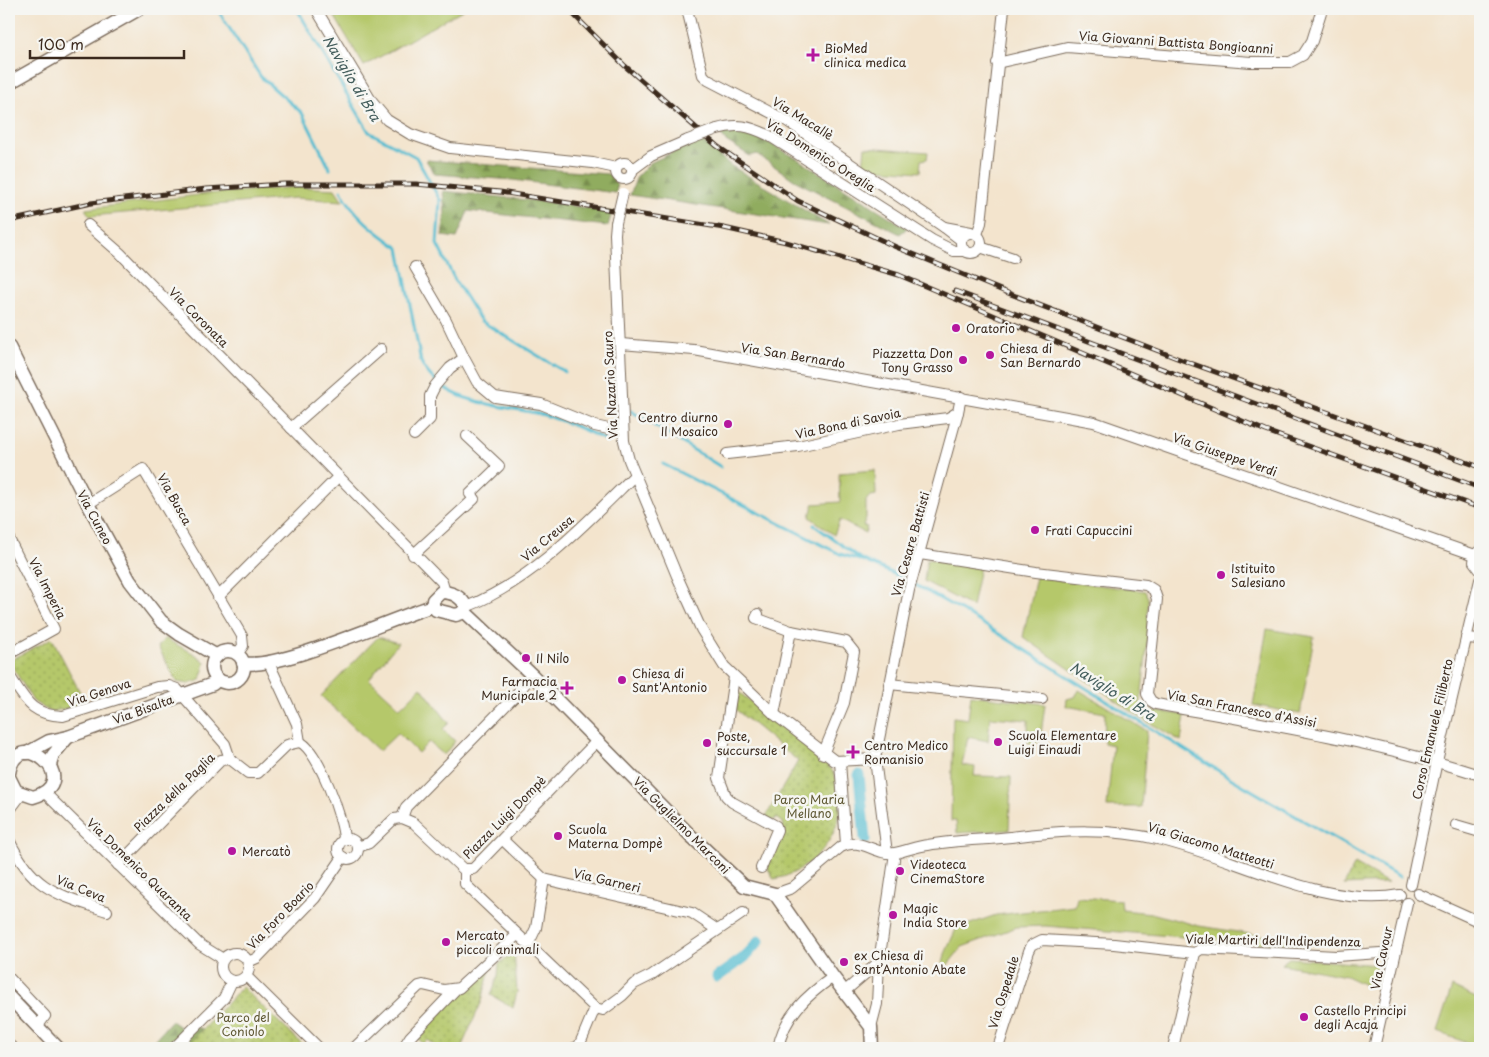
<svg xmlns="http://www.w3.org/2000/svg" width="1489" height="1057" font-family="'Playpen Sans',sans-serif">
	<style>
		.green { fill: #b5c86b; stroke: #787944 }
		.forest { fill: url(#forest-firs); stroke: #666b3e }
		.park { fill: url(#park-dots); stroke: #787944 }
		.lines { fill: none; stroke-linecap: round; stroke-linejoin: round }
		.stream { stroke: #53bcd0; stroke-width: 3 }
		.canal { stroke: #53bcd0; stroke-width: 11 }
		.minor-casing { stroke: #7b6b5b; stroke-width: 12 }
		.major-casing { stroke: #7b6b5b; stroke-width: 15 }
		.minor { stroke: #fff; stroke-width: 10 }
		.major { stroke: #fff; stroke-width: 12 }
		.rail-casing { stroke: #3b2a1e; stroke-width: 5 }
		.rail { stroke: #f6f6f2; stroke-width: 3; stroke-dasharray: 9; stroke-linecap: butt }
		.minor-bridge-casing { stroke: #7b6b5b; stroke-width: 12; stroke-linecap: butt }
		.minor-bridge { stroke: #fff; stroke-width: 10 }
		.poi-dot { fill: #b5179e; stroke: #f6f6f2; stroke-width: 2 }
		.labels { text-anchor: middle; dominant-baseline: central; stroke-width: 5; stroke-linejoin: round; paint-order: stroke }
		.street-label { font-size: 12px; fill: #3b2a1e; stroke: #f6f6f2 }
		.poi-label { font-size: 12px; fill: #3b2a1e; stroke: #f6f6f2; text-anchor: start }
		.park-label { font-size: 12px; fill: #605935; stroke: #f6f6f2 }
		.water-label { font-size: 14px; font-style: italic; fill: #435d5c; stroke: #f6f6f2 }
	</style>
	<defs>
		<pattern id="forest-firs" width="22" height="20" patternUnits="userSpaceOnUse" patternTransform="scale(1.25)"><rect width="22" height="20" fill="#90ac5f"/><path d="M5 1l3.5 6h-7zM16 11l3.5 6h-7z" fill="#778c4e"/></pattern>
		<pattern id="park-dots" width="8" height="8" patternUnits="userSpaceOnUse" patternTransform="scale(1.25)"><rect width="8" height="8" fill="#b5c86b"/><path d="M2 2h.1M6 6h.1" fill="none" stroke="#94a357" stroke-width="1.8" stroke-linecap="round"/></pattern>
	</defs>
	<rect width="100%" height="100%" fill="#f6f6f2"/>
	<filter id="ink" filterUnits="userSpaceOnUse"><feTurbulence type="fractalNoise" baseFrequency=".02" numOctaves="2"/><feDisplacementMap in="SourceGraphic" scale="10" xChannelSelector="R" yChannelSelector="G"/><feConvolveMatrix kernelMatrix="1 2 1 2 8 2 1 2 1" color-interpolation-filters="sRGB"/></filter>
	<filter id="wash" filterUnits="userSpaceOnUse"><feTurbulence type="fractalNoise" baseFrequency=".0096" numOctaves="4" result="noise"/><feDisplacementMap in="SourceGraphic" scale="20" xChannelSelector="R" yChannelSelector="G"/><feGaussianBlur stdDeviation="1.12" result="paint"/><feColorMatrix in="noise" values="0 0 0 0 0 0 0 0 0 0 0 0 0 0 0 0 0 1.4 0 .05"/><feComposite in="paint" operator="in"/></filter>
	<g filter="url(#wash)">
		<rect width="100%" height="100%" fill="#f3e4cd"/>
		<g class="green">
			<path d="M337 9H464L364 66 332 12Z"/>
			<path d="M865 147 928 152 927 159 921 160 920 172 863 168Z"/>
			<path d="M299 187 335 189 343 201 295 198 90 216 85 209 206 194Z"/>
			<path d="M875 470 876 495 871 496 866 500V518L863 526 867 527 865 533 840 520 834 535 810 517 813 504 840 502 839 473Z"/>
			<path d="M927 559 980 567 972 607 924 581Z"/>
			<path d="M1036 577 1145 591 1148 598 1147 647 1140 709 1185 715 1181 741 1143 719 1023 637Z"/>
			<path d="M1267 629 1314 637 1300 714 1253 705Z"/>
			<path d="M378 637 398 643 369 679 400 708 421 687 449 723 443 729 455 741 444 755 429 742 418 753 398 733 379 751 321 696Z"/>
			<path d="M165 638C178 647 194 651 205 662L201 680 188 684 177 682 158 647Z"/>
			<path d="M1079 690 1147 731 1141 807H1107L1113 745 1104 743 1105 713 1066 706 1067 699 1075 697Z"/>
			<path d="M971 695 1045 704 1040 742 1028 743V720L990 717 988 741 968 737 962 765 975 767 974 776 1011 777 1009 830 957 833 956 821H951L953 717 968 719Z"/>
			<path d="M1077 897 1121 900 1122 910 1151 913 1199 926 1257 935 1313 943 1360 945 1259 943 1045 926 1017 927 962 947 941 973 945 954 956 929 996 915 1075 906Z"/>
			<path d="M1289 958 1378 965 1369 987 1346 976 1281 964Z"/>
			<path d="M1452 987 1480 1000 1479 1047 1437 1032Z"/>
		</g>
		<g class="forest">
			<path d="M741 127 796 158 907 228 900 234 794 180 757 154 750 156 726 141 718 132Z"/>
			<path d="M701 139 730 165 829 225 630 195 637 176 650 163Z"/>
			<path d="M426 160 608 174C615 180 618 183 616 193L513 180 435 174Z"/>
			<path d="M443 191 555 203 612 212 608 226 468 211 457 238 442 236 445 214Z"/>
			<path d="M171 1021 184 1030 189 1025 203 1029 185 1048H147Z"/>
		</g>
		<g class="park">
			<path d="M52 638 86 704 50 712 33 701 9 661Z"/>
			<path d="M740 693 829 766C861 809 823 871 774 879L767 867 775 841 784 824 776 818 772 821 765 818 798 761 735 709Z"/>
			<path d="M1355 864 1388 883 1344 885Z"/>
			<path d="M514 951 517 992 513 1008 491 995 498 976 499 964Z"/>
			<path d="M490 968 482 1001 461 1048H438L428 1040 424 1044 417 1038 454 998Z"/>
			<path d="M242 987 304 1046 302 1048H185Z"/>
		</g>
		<g class="lines">
			<g class="stream">
				<path d="M217 9 261 77 302 113 330 169"/>
				<path d="M297 9 369 132 416 157 421 166 440 200 437 244 456 282 481 321 565 372"/>
				<path d="M341 190C352 214 377 233 399 248L421 362C444 407 504 404 547 416 567 422 588 431 607 441"/>
				<path d="M631 411 721 467"/>
				<path d="M663 464 840 554 860 560"/>
				<path d="M814 525 862 560 901 577 964 612 1227 776 1400 877"/>
			</g>
			<g class="canal">
				<path d="M859 775 865 839"/>
				<path d="M717 977 745 957 759 941"/>
			</g>
		</g>
	</g>
	<g filter="url(#ink)">
		<g class="lines">
			<g class="minor-casing">
				<g id="minor">
					<path d="M316 9 372 102 387 120 410 134 450 148 593 163 616 168"/>
					<path d="M687 9 703 75 708 80 787 121 944 227"/>
					<path d="M997 63 1067 47 1251 62H1290L1303 55 1312 41 1322 9"/>
					<path d="M717 129C737 123 749 126 768 135L932 240 954 251H966"/>
					<circle cx="624" cy="171" r="8"/>
					<path d="M632 170 651 156 688 140"/>
					<path d="M616 223 615 234 624 441 629 460 677 576 701 629 724 666 774 714 835 761 875 759"/>
					<path d="M88 225 120 253 442 582 445 592"/>
					<circle cx="971" cy="243" r="10"/>
					<path d="M977 234 981 223 1004 9"/>
					<path d="M961 240 944 227 971 232"/>
					<path d="M980 247 1013 258"/>
					<path d="M415 267 446 320 464 358"/>
					<path d="M621 344 694 350 1094 422 1475 555"/>
					<path d="M291 428 381 349"/>
					<path d="M414 435 430 419V396L435 386 450 368 464 358 477 382 495 397 541 404 595 426 622 432"/>
					<path d="M727 454 798 446 899 424 948 418 958 412 961 397"/>
					<path d="M88 504 143 469 242 636 243 646 237 654"/>
					<path d="M9 539 54 629 9 654"/>
					<path d="M1480 550 1475 555 1474 562 1480 570"/>
					<path d="M920 554 1036 572 1146 585 1154 590 1157 599 1147 694 1151 701 1156 704C1265 724 1375 741 1480 775"/>
					<path d="M413 555 474 499 470 494 499 466 467 436"/>
					<path d="M218 597 338 477"/>
					<path d="M466 607C532 581 585 524 635 475"/>
					<path d="M758 614 756 618 791 631 774 714"/>
					<path d="M791 631 846 642 854 652 844 703 823 754"/>
					<path d="M1466 638 1480 639"/>
					<path d="M269 663 297 724 300 742"/>
					<path d="M9 675C25 699 30 715 63 716L157 687 169 686 177 689 225 744 230 759"/>
					<path d="M734 677 719 778 726 796 732 802 776 826 777 830 761 868"/>
					<path d="M889 684 1042 699"/>
					<path d="M300 742C318 750 344 820 344 840"/>
					<path d="M840 762 846 844"/>
					<path d="M44 792 199 944 223 959"/>
					<path d="M9 811 21 795"/>
					<path d="M402 818 406 807 515 696 532 675"/>
					<path d="M1456 825 1480 832"/>
					<circle cx="348" cy="849" r="10"/>
					<path d="M9 840C34 891 57 894 107 911"/>
					<path d="M503 840 544 879 692 913 716 929"/>
					<path d="M358 847 369 843 394 819 402 818 414 823 463 869H473L597 741"/>
					<path d="M887 853 875 759 909 590 958 412"/>
					<path d="M118 865 221 760 230 759 248 773H258L287 745 300 742"/>
					<path d="M465 870V884L595 1008 603 1010 622 996 634 984 652 975 743 913"/>
					<path d="M1411 885 1437 761 1480 580"/>
					<path d="M775 894 792 888 841 847C860 836 876 856 895 853 906 851 917 846 928 845 956 840 984 840 1011 837 1064 830 1109 828 1162 840 1234 857 1324 909 1400 895"/>
					<path d="M1418 894 1480 922"/>
					<path d="M528 945 536 928 544 879"/>
					<circle cx="235" cy="967" r="14"/>
					<path d="M248 962 257 958 315 898 343 857"/>
					<path d="M246 976 319 1048"/>
					<path d="M9 978 45 1016 37 1027"/>
					<path d="M844 992 879 962 895 853"/>
					<path d="M871 1027 877 1004 879 962"/>
					<path d="M9 1045 13 1048"/>
					<path d="M174 1048 224 998 232 981"/>
					<path d="M354 1048 419 986 423 985 444 990 459 988 517 935"/>
					<path d="M403 1048 410 1037 455 990"/>
					<path d="M574 1048 579 1046 595 1008"/>
					<path d="M778 1048C784 1016 807 995 833 977"/>
					<path d="M998 1048 1029 951 1032 945 1042 940 1114 944 1195 953 1201 949 1336 956 1395 952"/>
					<path d="M1173 1048 1195 953"/>
					<path d="M1374 1048 1407 903"/>
				</g>
			</g>
			<g class="major-casing">
				<g id="major">
					<path d="M9 83 139 9"/>
					<path d="M9 347 88 504 130 581 161 621 179 634 217 656"/>
					<path d="M441 592C452 592 462 597 466 607L465 612 456 615 436 610 433 606V600Z"/>
					<path d="M465 612 532 675 690 835 744 886 775 894 833 977 871 1027 872 1048"/>
					<circle cx="228" cy="667" r="16"/>
					<path d="M243 663C278 671 392 618 433 606"/>
					<path d="M68 737 213 684 218 679"/>
					<path d="M27 753 49 741 68 737 53 755 50 765"/>
					<path d="M9 773C17 722 87 782 33 797L16 791 9 777"/>
					<path d="M9 997 58 1048"/>
				</g>
			</g>
			<use href="#minor" class="minor"/>
			<use href="#major" class="major"/>
			<g class="rail-casing">
				<g id="rail">
					<path d="M568 9 625 66 717 146 798 201 896 247 1008 293 1182 360 1480 467"/>
					<path d="M9 221 91 203 206 189 284 184H416L500 192 724 228 786 242 899 275 1266 431 1480 508"/>
					<path d="M955 291 1480 488"/>
				</g>
			</g>
			<use href="#rail" class="rail"/>
			<g class="minor-bridge-casing">
				<g id="minor-bridge">
					<path d="M688 140 717 129"/>
					<path d="M616 223 623 193"/>
				</g>
			</g>
			<use href="#minor-bridge" class="minor-bridge"/>
		</g>
	</g>
	<g class="poi-dot">
		<path d="M810.5 47.5h5v5h5v5h-5v5h-5v-5h-5v-5h5z"/>
		<circle cx="956" cy="328" r="5"/>
		<circle cx="990" cy="355" r="5"/>
		<circle cx="963" cy="360" r="5"/>
		<circle cx="728" cy="424" r="5"/>
		<circle cx="1035" cy="530" r="5"/>
		<circle cx="1221" cy="575" r="5"/>
		<circle cx="526" cy="658" r="5"/>
		<circle cx="622" cy="680" r="5"/>
		<path d="M564.5 680.5h5v5h5v5h-5v5h-5v-5h-5v-5h5z"/>
		<circle cx="998" cy="742" r="5"/>
		<circle cx="707" cy="743" r="5"/>
		<path d="M850.5 744.5h5v5h5v5h-5v5h-5v-5h-5v-5h5z"/>
		<circle cx="558" cy="836" r="5"/>
		<circle cx="232" cy="851" r="5"/>
		<circle cx="900" cy="871" r="5"/>
		<circle cx="893" cy="915" r="5"/>
		<circle cx="446" cy="942" r="5"/>
		<circle cx="844" cy="962" r="5"/>
		<circle cx="1304" cy="1017" r="5"/>
	</g>
	<g class="labels">
		<g class="street-label">
			<text transform="translate(1176 42) rotate(4)">Via Giovanni Battista Bongioanni</text>
			<text transform="translate(803 118) rotate(32)">Via Macallè</text>
			<text transform="translate(821 155) rotate(32)">Via Domenico Oreglia</text>
			<text transform="translate(199 317) rotate(45)">Via Coronata</text>
			<text transform="translate(793 355) rotate(9)">Via San Bernardo</text>
			<text transform="translate(610 385) rotate(-93)">Via Nazario Sauro</text>
			<text transform="translate(848 423) rotate(-12)">Via Bona di Savoia</text>
			<text transform="translate(1225 454) rotate(19)">Via Giuseppe Verdi</text>
			<text transform="translate(175 499) rotate(61)">Via Busca</text>
			<text transform="translate(95 517) rotate(62)">Via Cuneo</text>
			<text transform="translate(547 538) rotate(-40)">Via Creusa</text>
			<text transform="translate(910 544) rotate(-74)">Via Cesare Battisti</text>
			<text transform="translate(48 588) rotate(63)">Via Imperia</text>
			<text transform="translate(99 692) rotate(-18)">Via Genova</text>
			<text transform="translate(1242 708) rotate(11)">Via San Francesco d'Assisi</text>
			<text transform="translate(143 709) rotate(-20)">Via Bisalta</text>
			<text transform="translate(1432 729) rotate(-77)">Corso Emanuele Filiberto</text>
			<text transform="translate(174 792) rotate(-44)">Piazza della Paglia</text>
			<text transform="translate(504 817) rotate(-45)">Piazza Luigi Dompè</text>
			<text transform="translate(682 825) rotate(45)">Via Guglielmo Marconi</text>
			<text transform="translate(1211 845) rotate(17)">Via Giacomo Matteotti</text>
			<text transform="translate(140 869) rotate(44)">Via Domenico Quaranta</text>
			<text transform="translate(607 880) rotate(13)">Via Garneri</text>
			<text transform="translate(81 888) rotate(22)">Via Ceva</text>
			<text transform="translate(280 915) rotate(-46)">Via Foro Boario</text>
			<text transform="translate(1273 940) rotate(1)">Viale Martiri dell'Indipendenza</text>
			<text transform="translate(1381 958) rotate(-78)">Via Cavour</text>
			<text transform="translate(1003 992) rotate(-73)">Via Ospedale</text>
		</g>
		<g class="poi-label">
			<text x="824" y="48">BioMed<tspan x="824" dy="14">clinica medica</tspan></text>
			<text x="966" y="328">Oratorio</text>
			<text x="1000" y="348">Chiesa di<tspan x="1000" dy="14">San Bernardo</tspan></text>
			<text x="953" y="353" text-anchor="end">Piazzetta Don<tspan x="953" dy="14">Tony Grasso</tspan></text>
			<text x="718" y="417" text-anchor="end">Centro diurno<tspan x="718" dy="14">Il Mosaico</tspan></text>
			<text x="1045" y="530">Frati Capuccini</text>
			<text x="1231" y="568">Istituito<tspan x="1231" dy="14">Salesiano</tspan></text>
			<text x="536" y="658">Il Nilo</text>
			<text x="632" y="673">Chiesa di<tspan x="632" dy="14">Sant'Antonio</tspan></text>
			<text x="557" y="681" text-anchor="end">Farmacia<tspan x="557" dy="14">Municipale 2</tspan></text>
			<text x="1008" y="735">Scuola Elementare<tspan x="1008" dy="14">Luigi Einaudi</tspan></text>
			<text x="717" y="736">Poste,<tspan x="717" dy="14">succursale 1</tspan></text>
			<text x="864" y="745">Centro Medico<tspan x="864" dy="14">Romanisio</tspan></text>
			<text x="568" y="829">Scuola<tspan x="568" dy="14">Materna Dompè</tspan></text>
			<text x="242" y="851">Mercatò</text>
			<text x="910" y="864">Videoteca<tspan x="910" dy="14">CinemaStore</tspan></text>
			<text x="903" y="908">Magic<tspan x="903" dy="14">India Store</tspan></text>
			<text x="456" y="935">Mercato<tspan x="456" dy="14">piccoli animali</tspan></text>
			<text x="854" y="955">ex Chiesa di<tspan x="854" dy="14">Sant’Antonio Abate</tspan></text>
			<text x="1314" y="1010">Castello Principi<tspan x="1314" dy="14">degli Acaja</tspan></text>
		</g>
		<g class="park-label">
			<text x="809" y="799">Parco Maria<tspan x="809" dy="14">Mellano</tspan></text>
			<text x="243" y="1017">Parco del<tspan x="243" dy="14">Coniolo</tspan></text>
		</g>
		<g class="water-label">
			<text transform="translate(352 78) rotate(59)">Naviglio di Bra</text>
			<text transform="translate(1113 691) rotate(32)">Naviglio di Bra</text>
		</g>
	</g>
	<rect width="1489" height="1057" fill="none" stroke="#f6f6f2" stroke-width="30"/>
	<path d="M30 50v8h154v-8" fill="none" stroke="#3b2a1e" stroke-width="2.5"/>
	<text x="38" y="50" font-size="15" fill="#3b2a1e" stroke="#f6f6f2" stroke-width="4" paint-order="stroke">100 m</text>
</svg>
